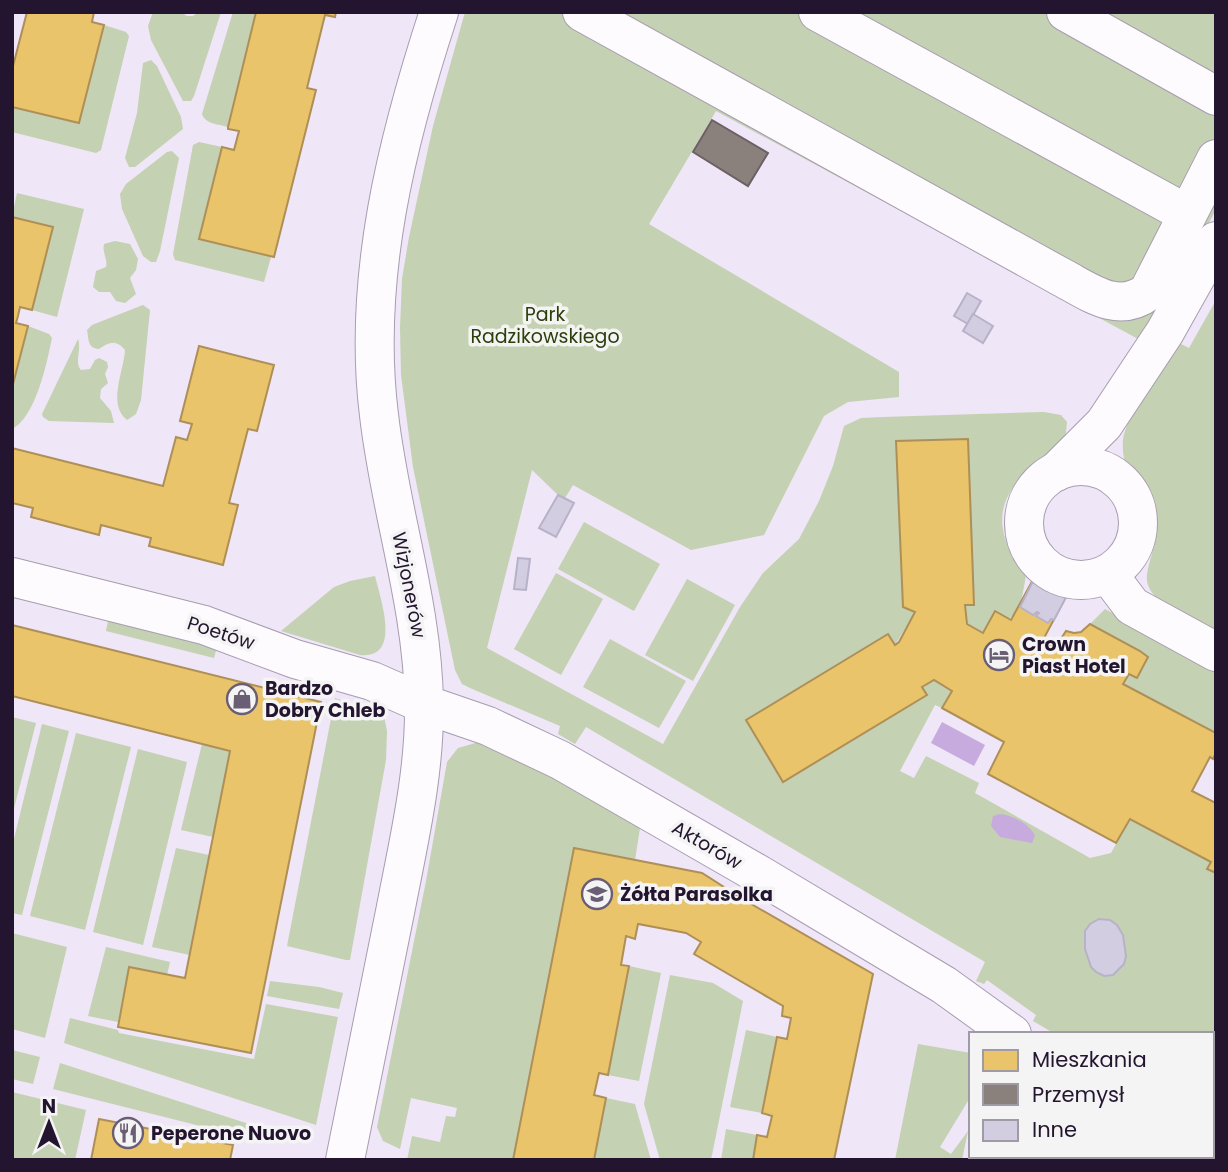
<svg xmlns="http://www.w3.org/2000/svg" width="1228" height="1172" font-family="Poppins,sans-serif">
	<style>
		.green { fill: #c4d1b2 }
		.water { fill: #c7abdf }
		.homes { fill: #e9c46a; stroke: #ae8f58; stroke-width: 2 }
		.industry { fill: #8a817c; stroke: #6b6065; stroke-width: 2 }
		.building { fill: #d3cde2; stroke: #b8b2c8; stroke-width: 2 }
		.lines { fill: none; stroke-linecap: round; stroke-linejoin: round }
		.minor-casing { stroke: #a79cb0; stroke-width: 40 }
		.minor { stroke: #fdfbfe; stroke-width: 38 }
		.labels { text-anchor: middle; dominant-baseline: central; stroke-width: 7; stroke-linejoin: round; paint-order: stroke }
		.park-label { font-size: 19px; fill: #2c3f0a; stroke: #f4f4f4 }
		.street-label { font-size: 19px; fill: #23142f; stroke: #f4f4f4 }
		.poi-label { font-size: 19px; font-weight: bold; fill: #23142f; stroke: #f4f4f4; text-anchor: start }
	</style>
	<rect width="100%" height="100%" fill="#efe6f7"/>
	<g class="green">
		<path d="M153 12H180L187 16H193L199 12H221L194 96 191 101H183L151 40 148 26Z"/>
		<path d="M233 12H256L228 127C218 124 205 124 202 114Z"/>
		<path d="M465 12H1216V210L1164 304 1140 340 716 111 649 224 899 372V397L848 402 824 416 764 535 691 550 573 485 565 498 558 495 532 470 487 648 663 744 740 607 763 573 799 539 819 501 833 466 844 426 861 418 882 417 1044 412 1061 415 1067 422 1065 441C1049 456 1029 467 1015 485 991 515 1004 548 1026 575 1020 613 1018 617 983 633L967 624 965 605H974L968 439 896 441 903 606 915 612 895 645 746 721 783 781 934 680 952 691 942 708 935 705 900 771 914 778 926 756 979 783 975 793 1090 858 1111 853 1130 819 1211 862 1207 869 1216 873V1083L1212 1082V1034H1055L1033 1021 1036 1015 987 980 984 984 976 981 985 962 586 727 575 744 558 734 560 726 470 688 462 684 455 670 413 467 401 375 400 328 402 279 409 237 433 126Z"/>
		<path d="M104 25 126 32 129 36 101 150 96 153 12 132V107L78 123Z"/>
		<path d="M151 60 157 66 181 117 183 129 135 167H129L125 158 137 113 143 63Z"/>
		<path d="M199 142 222 147 199 239 271 257 264 282 175 260 173 254 193 145Z"/>
		<path d="M172 151 179 158 160 251 156 262H151L143 256 122 209 120 194 126 184 167 152Z"/>
		<path d="M17 193 84 209 57 317 32 310 53 227 12 217Z"/>
		<path d="M115 241 130 244 138 259 136 270 130 278 136 294 125 303 116 301 110 292H99L93 287 96 271 106 267C108 259 102 253 104 244Z"/>
		<path d="M1216 300V634C1195 622 1143 602 1147 575 1149 558 1159 539 1156 522 1153 502 1137 490 1128 471 1124 462 1122 451 1123 440 1126 415 1163 365 1177 342L1189 348Z"/>
		<path d="M143 305 150 310 141 400 136 414 127 420C107 404 124 371 125 350 116 339 109 342 99 349 87 348 89 339 87 330L92 325Z"/>
		<path d="M28 326 49 334 52 338C47 362 36 417 12 429V388Z"/>
		<path d="M78 339C82 350 74 362 81 370L90 369 95 360 99 358 107 362 108 367 105 374 108 383 101 389 100 398 111 411 114 423 49 421 43 417 42 414Z"/>
		<path d="M584 522 660 564 634 611 558 569Z"/>
		<path d="M556 573 603 599 561 675 514 649Z"/>
		<path d="M375 576C381 601 402 659 360 655L281 631 334 587 350 581Z"/>
		<path d="M687 579 735 605 693 681 645 655Z"/>
		<path d="M1105 609 1216 669V733L1123 684 1129 674 1137 678 1140 651 1090 624Z"/>
		<path d="M109 616 218 643 214 658 106 631Z"/>
		<path d="M610 639 686 681 659 728 583 687Z"/>
		<path d="M335 698 379 712 384 716 387 731 386 760 350 960H346L287 946Z"/>
		<path d="M12 717 36 723 12 816Z"/>
		<path d="M42 724 69 731 22 915 12 913V847Z"/>
		<path d="M76 733 131 747 85 930 30 916Z"/>
		<path d="M479 742 540 770 640 828 635 860 574 849 513 1160H407L412 1136 440 1142 446 1116 455 1117 457 1108 411 1098 400 1149 383 1141 377 1127 426 881 447 762 458 748Z"/>
		<path d="M202 744 230 751 213 837 181 830Z"/>
		<path d="M138 749 187 762 143 945 93 932Z"/>
		<path d="M176 848 209 855 190 955 152 947Z"/>
		<path d="M12 933 67 947 45 1038 12 1029Z"/>
		<path d="M106 947 170 962 167 975 129 967 118 1022 88 1016Z"/>
		<path d="M629 966 661 973 639 1081 608 1075Z"/>
		<path d="M670 975 713 983 743 1001 711 1160H660L644 1104Z"/>
		<path d="M270 981 319 987 343 993 339 1009 267 996Z"/>
		<path d="M266 1004 338 1017 316 1125 64 1043 70 1018 118 1030 119 1033 254 1059Z"/>
		<path d="M746 1030 777 1037 762 1113 730 1107Z"/>
		<path d="M918 1044 971 1053V1096L940 1147 951 1154 968 1131 962 1160H895Z"/>
		<path d="M12 1050 40 1057 33 1084 12 1079Z"/>
		<path d="M60 1063 258 1127 256 1140 53 1089Z"/>
		<path d="M12 1092 86 1110 75 1160H12Z"/>
		<path d="M606 1098 635 1104 651 1160H594Z"/>
		<path d="M726 1129 757 1135 753 1160H721Z"/>
	</g>
	<g class="water">
		<path d="M942 722 985 745 974 766 931 743Z"/>
		<path d="M1000 814C1014 816 1028 823 1035 835L1032 843 1000 837 991 826 993 816Z"/>
	</g>
	<g class="homes">
		<path d="M27 12H94L92 22 104 25 79 123 12 107V70Z"/>
		<path d="M256 12H336L335 17 325 15 307 88 316 90 274 257 199 239 222 147 234 150 239 131 228 129V127Z"/>
		<path d="M12 217 53 227 32 310 20 307 18 316 16 323 28 326 12 388Z"/>
		<path d="M199 346 274 365 257 431 248 429 229 503 238 505 223 565 149 546 151 538 101 525 99 535 31 517 33 508 12 503V448L163 486 176 437 187 440 192 424 180 421Z"/>
		<path d="M968 439 974 605H965L967 624 983 633 995 611 1011 620 1041 565 1074 582 1044 638 1057 645 1066 631 1074 633 1081 632 1090 624 1140 651 1148 657 1137 678 1129 674 1123 684 1216 733V753L1213 759 1210 757 1192 791 1216 803V873L1207 869 1211 862 1130 819 1116 843 988 774 1004 742 942 708 952 691 934 680 922 687 927 695 783 782 746 720 888 634 895 645 899 642 915 612 903 607 896 441Z"/>
		<path d="M12 625 321 702 251 1053 118 1027 129 967 185 978 230 751 12 696Z"/>
		<path d="M574 848 702 873 746 901 873 974 834 1160H753L757 1135 767 1137 772 1116 762 1113 777 1037 787 1039 791 1018 782 1016 783 1006 694 954 701 942 686 933 638 924 635 939 626 936 621 965 629 966 608 1075 599 1073 594 1095 606 1098 594 1160H513Z"/>
		<path d="M99 1119 233 1145 230 1160H91Z"/>
		<path d="M1212 1145 1216 1146V1160H981L982 1156H1212Z"/>
	</g>
	<path class="industry" d="M712 120 768 153 748 186 693 152Z"/>
	<g class="building">
		<path d="M967 293 981 301 968 324 954 316Z"/>
		<path d="M973 314 993 326 983 343 963 331Z"/>
		<path d="M558 495 574 503 556 537 539 528Z"/>
		<path d="M518 558 530 559 526 590 514 589Z"/>
		<path d="M1041 565 1074 582 1054 620 1051 619 1048 623 1036 616 1039 613 1037 612 1033 615 1020 607Z"/>
		<path d="M1099 919 1110 920 1117 925 1123 935 1126 956 1124 964 1113 975 1104 976 1096 972 1091 967 1085 949V931L1090 924Z"/>
	</g>
	<g class="lines">
		<g class="minor-casing">
			<g id="minor">
				<path d="M582 12 1063 278C1091 293 1118 314 1148 292L1216 159"/>
				<path d="M818 12 1187 214"/>
				<path d="M1066 12 1216 96"/>
				<circle cx="1081" cy="523" r="57"/>
				<path d="M1056 472 1104 424 1165 332 1216 241"/>
				<path d="M1108 574 1132 606 1216 652"/>
				<path d="M12 577 204 625 295 659 372 681 424 704 488 726 560 760 760 875 944 985 1012 1034"/>
				<path d="M1212 1110 1216 1111"/>
				<path d="M345 1160C362 1075 379 991 396 907 409 840 425 772 424 704 423 606 390 512 379 415 362 279 397 140 439 12"/>
			</g>
		</g>
		<use href="#minor" class="minor"/>
	</g>
	<defs>
		<g id="hotel-ring" transform="scale(1.575)"><circle r="9.5" fill="#f4f4f4" stroke="#6a5e75" stroke-width="1.5"/><path d="M-6-4.5h1.5V1H6V5H4.5V3h-9V5H-6ZM-4 0a1.8 1.8 0 1 1 3.6 0ZM.5 0V-2.5h3Q6-2.5 6 0Z" fill="#6a5e75"/></g>
		<g id="shop-ring" transform="scale(1.575)"><circle r="9.5" fill="#f4f4f4" stroke="#6a5e75" stroke-width="1.5"/><path d="M-5-2.5h2.3a2.7 3.5 0 0 1 5.4 0H5L5.5 6h-11ZM-1.5-2.5h3a1.5 2.3 0 0 0-3 0Z" fill="#6a5e75"/></g>
		<g id="school-ring" transform="scale(1.575)"><circle r="9.5" fill="#f4f4f4" stroke="#6a5e75" stroke-width="1.5"/><path d="M0-5L7-2L0 1L-7-2ZM-4 1L0 2.5L4 1V4Q0 6-4 4Z" fill="#6a5e75"/></g>
		<g id="restaurant-ring" transform="scale(1.575)"><circle r="9.5" fill="#f4f4f4" stroke="#6a5e75" stroke-width="1.5"/><path d="M-5-6h1v4h1v-4h1v4h1v-4h1v5L-1.5 .5V6h-2V.5L-5-1ZM5-6V6H3V1.5H1.5Q1.5-4 5-6Z" fill="#6a5e75"/></g>
	</defs>
	<g fill-rule="evenodd">
		<use href="#hotel-ring" x="999" y="655"/>
		<use href="#shop-ring" x="242" y="699"/>
		<use href="#school-ring" x="597" y="894"/>
		<use href="#restaurant-ring" x="128" y="1133"/>
	</g>
	<g class="labels">
		<g class="park-label">
			<text x="545" y="314">Park<tspan x="545" dy="22">Radzikowskiego</tspan></text>
		</g>
		<g class="street-label">
			<text transform="translate(409 585) rotate(79)">Wizjonerów</text>
			<text transform="translate(221 633) rotate(18)">Poetów</text>
			<text transform="translate(707 845) rotate(30)">Aktorów</text>
		</g>
		<g class="poi-label">
			<text x="1022" y="644">Crown<tspan x="1022" dy="22">Piast Hotel</tspan></text>
			<text x="265" y="688">Bardzo<tspan x="265" dy="22">Dobry Chleb</tspan></text>
			<text x="620" y="894">Żółta Parasolka</text>
			<text x="151" y="1133">Peperone Nuovo</text>
		</g>
	</g>
	<rect width="1228" height="1172" fill="none" stroke="#23142f" stroke-width="28"/>
	<rect x="969" y="1032" width="245" height="126" fill="#f4f4f4" stroke="#a09aa5" stroke-width="2"/>
	<rect x="983" y="1050" width="35" height="21" fill="#e9c46a" stroke="#a09aa5" stroke-width="2"/>
	<text x="1032" y="1067" font-size="21" fill="#23142f">Mieszkania</text>
	<rect x="983" y="1084" width="35" height="21" fill="#8a817c" stroke="#a09aa5" stroke-width="2"/>
	<text x="1032" y="1102" font-size="21" fill="#23142f">Przemysł</text>
	<rect x="983" y="1120" width="35" height="21" fill="#d3cde2" stroke="#a09aa5" stroke-width="2"/>
	<text x="1032" y="1137" font-size="21" fill="#23142f">Inne</text>
	<g transform="translate(49 1123)" stroke="#f4f4f4" stroke-width="5" paint-order="stroke">
	<path d="M0-5L12 26L0 18L-12 26Z" fill="#23142f"/>
	<text y="-10" font-size="19" font-weight="bold" text-anchor="middle" fill="#23142f">N</text>
	</g>
</svg>
